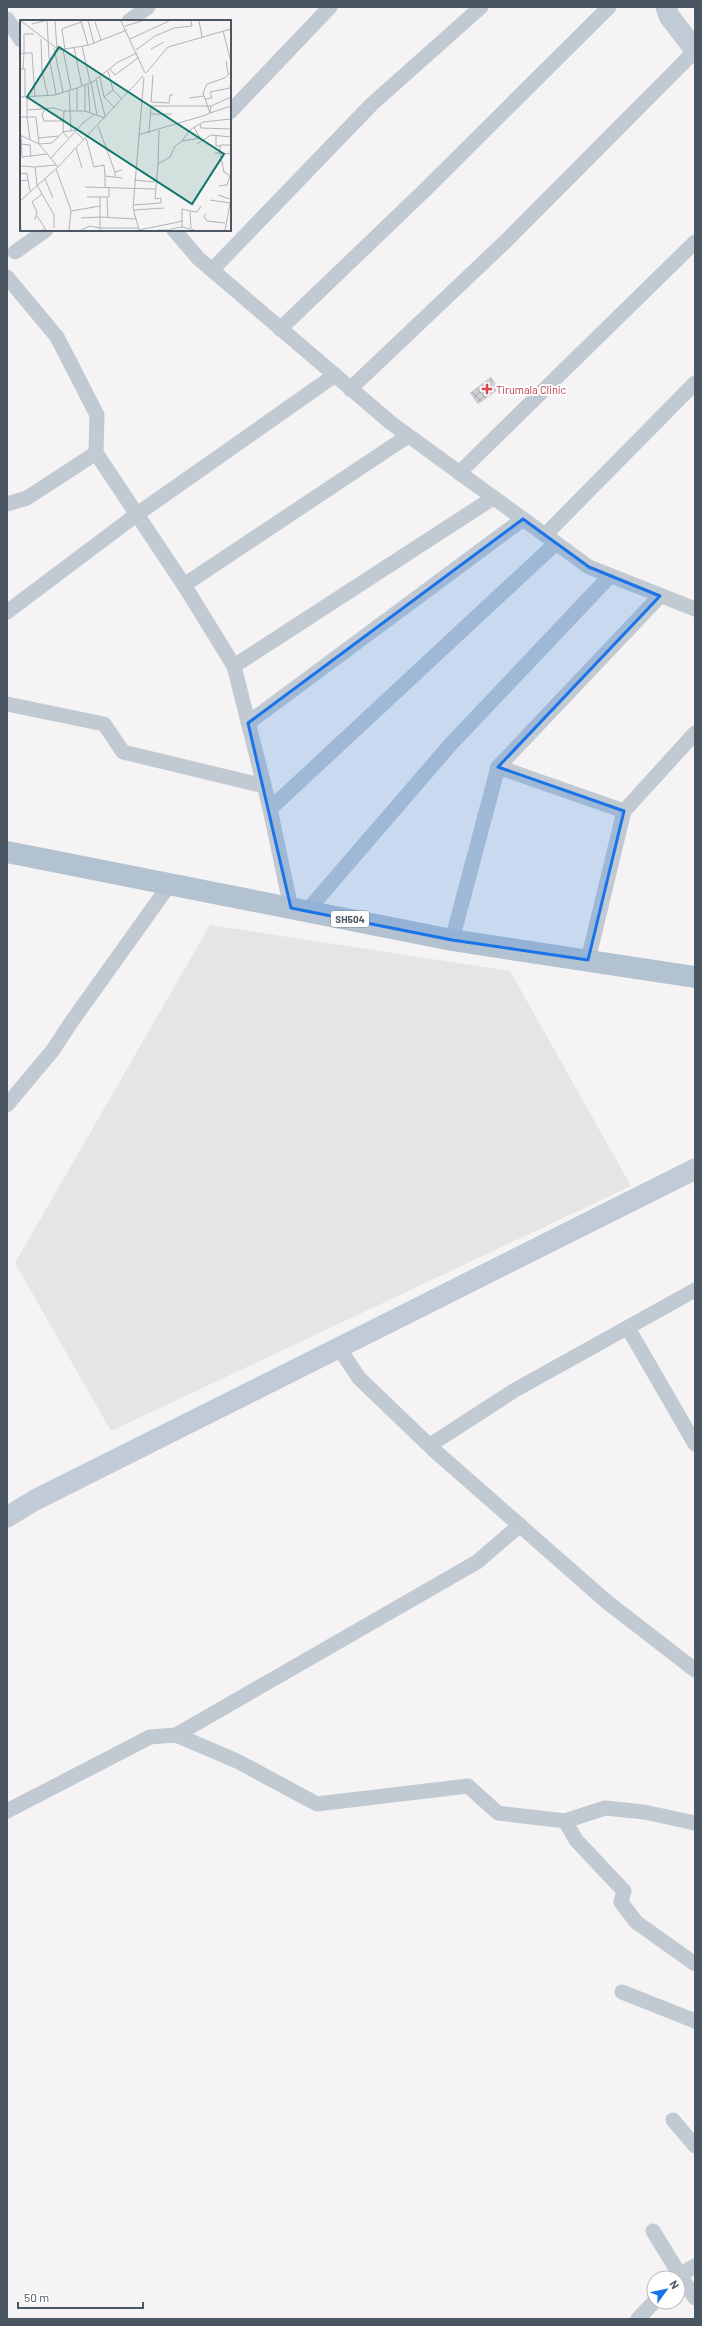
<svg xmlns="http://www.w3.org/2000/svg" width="702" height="2326" font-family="Barlow,sans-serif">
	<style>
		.education { fill: #e6e4e5 }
		.building { fill: url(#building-cross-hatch); stroke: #d7d9de }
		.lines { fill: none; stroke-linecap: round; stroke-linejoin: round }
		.street { stroke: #c1cad2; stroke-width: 15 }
		.secondary { stroke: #c1cbd6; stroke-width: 21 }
		.primary { stroke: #b3c2d1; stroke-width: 22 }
		.marked { fill: #1a73e8; fill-opacity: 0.2; stroke: #1a73e8; stroke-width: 3; stroke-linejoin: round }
		.health-dot { fill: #e0444e; stroke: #fff; stroke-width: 1.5 }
		.labels { text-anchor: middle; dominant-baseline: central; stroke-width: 4; stroke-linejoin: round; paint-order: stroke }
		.shield { fill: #fff; stroke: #808990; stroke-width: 1 }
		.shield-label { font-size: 10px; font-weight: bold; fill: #4a5661 }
		.health-label { font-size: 11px; fill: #be3a42; stroke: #fff; text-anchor: start }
		.inset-road { fill: none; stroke: #b1b4b9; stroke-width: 1 }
		.view { fill: #0f766e; fill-opacity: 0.15; stroke: #0f766e; stroke-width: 2 }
		.inset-edge { fill: none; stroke: #4a5661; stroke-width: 2 }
	</style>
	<defs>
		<pattern id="building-cross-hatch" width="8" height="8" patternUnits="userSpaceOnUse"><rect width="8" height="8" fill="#cdcfd5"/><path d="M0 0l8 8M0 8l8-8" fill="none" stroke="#a8abb0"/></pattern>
	</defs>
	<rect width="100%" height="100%" fill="#f5f3f3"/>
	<path class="education" d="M210 925 510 971 631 1186 111 1431 15 1263Z"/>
	<path class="building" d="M491 377 499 389 478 404 470 393Z"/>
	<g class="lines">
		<g class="street">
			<path d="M7 19 21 40"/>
			<path d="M129 21 148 7"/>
			<path d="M230 112 330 7"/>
			<path d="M174 230 198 258 391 423 589 567 695 609"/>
			<path d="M15 252 46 230"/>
			<path d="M212 270 372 104 481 7"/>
			<path d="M7 277 57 337 97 415 96 453"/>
			<path d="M280 329 425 190 609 7"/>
			<path d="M350 389 507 240 695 51"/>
			<path d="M459 473 695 242"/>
			<path d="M7 504 27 498 96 453 184 585 408 436"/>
			<path d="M545 535 695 383"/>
			<path d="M184 585 234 666 493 498"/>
			<path d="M7 612 136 515 335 375"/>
			<path d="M234 666 270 809 291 908"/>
			<path d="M7 704 104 724 123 752 264 786"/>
			<path d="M248 723 523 519"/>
			<path d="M498 767 660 596"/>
			<path d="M270 809 556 543"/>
			<path d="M307 911 450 745 610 576"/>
			<path d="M452 940 498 767 624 811 695 733"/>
			<path d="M588 960 624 811"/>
			<path d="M7 1105 53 1050 72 1021 170 884"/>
			<path d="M628 1328 695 1444"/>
			<path d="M339 1348 359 1378 435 1451 607 1602 695 1670"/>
			<path d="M430 1445 515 1390 695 1290"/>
			<path d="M520 1525 477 1562 176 1735 237 1761 317 1804 468 1786 498 1813 565 1821 576 1840 624 1891 621 1902 636 1922 695 1964"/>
			<path d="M7 1811 150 1737 176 1735"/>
			<path d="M565 1821 605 1808 644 1812 695 1823"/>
			<path d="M622 1992 695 2021"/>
			<path d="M673 2120 695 2146"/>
			<path d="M653 2231 680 2275 695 2266"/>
			<path d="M677 2278 680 2275 695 2298"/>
			<path d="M638 2319 654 2302"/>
		</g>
		<g class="secondary">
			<path d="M666 7 669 16 695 50"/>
			<path d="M7 1517 35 1500 695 1169"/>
		</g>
		<path class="primary" d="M7 852 452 940 695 977"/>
	</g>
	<path class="marked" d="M523 519 589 567 660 596 498 767 624 811 588 960 452 940 291 908 248 723Z"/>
	<path class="health-dot" d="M485 383h4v4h4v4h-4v4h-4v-4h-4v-4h4z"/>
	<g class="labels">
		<rect class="shield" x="331" y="911" width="38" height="16" rx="3"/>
		<g class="shield-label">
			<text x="350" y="919">SH504</text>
		</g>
		<g class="health-label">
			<text x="496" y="389">Tirumala Clinic</text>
		</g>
	</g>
	<g transform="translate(20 20)">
		<rect width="211" height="211" fill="#f5f3f3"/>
		<path class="inset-road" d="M1 1 39 30 69 25 107 10M27 1 29 37 36 74M35 1 37 29M61 1 68 25M68 1 74 23M101 1 125 53M179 1 182 17M75 2 81 20M12 4 24 1M105 6 122 1M203 11 211 42M14 14H4V33H12L15 77M21 19 22 51 28 76M110 19 149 1M62 26 70 62M34 28 43 72M54 28 62 66M131 29 144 22M43 30 51 70M45 30 42 9 61 2M116 30 135 16 154 8 172 6 171 1M0 34 4 33 3 49M206 41 208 54M0 49H5V77M90 49 95 55 119 37M88 51 93 70 84 77 94 87M211 52 205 58 187 64 183 73 190 93 211 86M126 53 148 27 211 9M133 55 131 82 149 83 150 75H153M80 57 84 77M76 60 85 96M71 62 77 95M68 64 70 93M49 70 51 111M93 70 102 79M0 77 35 75 57 68 74 61 98 42 117 33M169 78 184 76M185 79 192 78 190 72 210 68 211 61M131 86H191M7 90 34 88 43 91M25 90 22 94 24 101H43M57 91H65V65M65 91 85 98M130 94H152M0 97H7V77M180 104 181 108 211 109M78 106 95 152M174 107 180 118M139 110 138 144 150 137 155 126 162 121 180 118 183 121M55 111 64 120M129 113 131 86M0 115 19 124 32 123 43 112 56 110M118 115 186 95 190 93 191 86 211 77M1 116 2 137 27 134M196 116V126H200M19 118 38 116M48 118 43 112 44 91H57V68M66 118 74 147 84 145 85 156M10 120 7 97H16L19 124 38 147M162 121 170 110 183 102 211 99M1 124 10 125 11 137M177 124 191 115 211 117M56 128 62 148M195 133H200V125H211M211 134 200 133 204 152 211 156M31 138 63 103 75 94M0 146 15 147M36 149 51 190 49 210M0 154 7 153 8 160M95 157V152L102 150M25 159 33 178M114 160 135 162M0 161 8 160 10 171M199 166 207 165 210 156M65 167 135 169M85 167V156L102 158M198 175 210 179M67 177H89V167M87 177 88 198M190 180 210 183M0 181 38 147 123 56M113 185 141 183V178L135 179 138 144M114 190 144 188M51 191 80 186M170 191 177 192 181 186M186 193 184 197 187 201 205 203M17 196 26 210H22M0 197 1 210M61 198 80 197V177M116 199 80 197V208H118M15 200 17 192 12 182 22 174M162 207 174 210M34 208V195L17 165 15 147 36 145M151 209 162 207V189L170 191 171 208M61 210 70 206 80 208V210M119 210 113 188 124 57M119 210 163 201M138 210H151M205 210 211 178"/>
		<path class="view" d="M39 27 204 134 172 184 7 77Z"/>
		<rect width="211" height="211" class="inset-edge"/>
	</g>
	<rect width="702" height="2326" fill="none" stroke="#4a5661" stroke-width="16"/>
	<g transform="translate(666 2290) rotate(57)"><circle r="19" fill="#ffffff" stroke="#b7bbc0"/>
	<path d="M0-3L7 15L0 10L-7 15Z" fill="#1a73e8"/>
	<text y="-6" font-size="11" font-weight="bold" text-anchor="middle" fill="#4a5661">N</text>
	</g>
	<path d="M18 2302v6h125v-6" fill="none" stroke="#4a5661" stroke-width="2"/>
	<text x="24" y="2302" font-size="12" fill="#4a5661" stroke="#ffffff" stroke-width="3" paint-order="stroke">50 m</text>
</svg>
